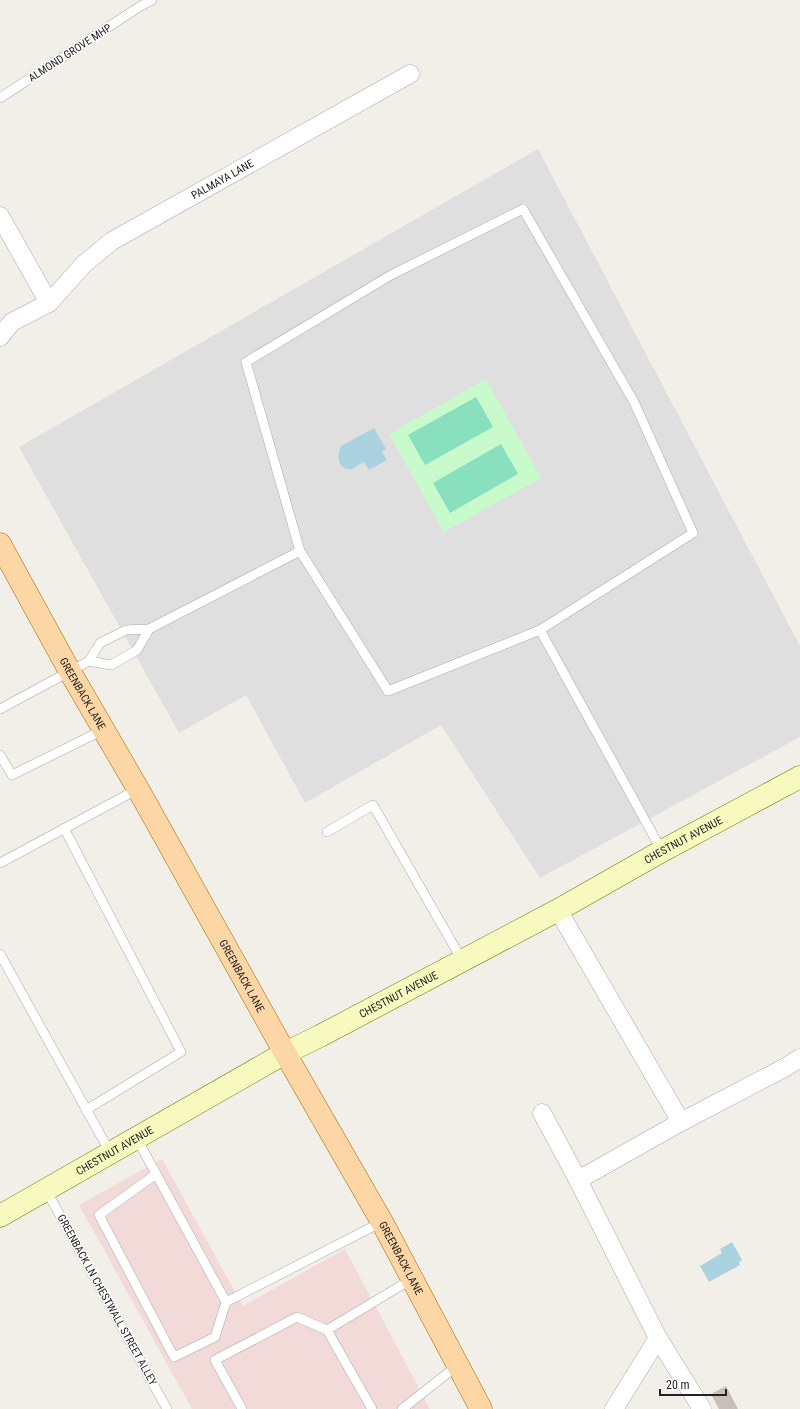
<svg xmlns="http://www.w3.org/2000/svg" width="800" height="1409" font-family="'Roboto Condensed',sans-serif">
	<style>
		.residential { fill: #e0dfdf }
		.commercial { fill: #f2dad9 }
		.park { fill: #c8facc }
		.pitch { fill: #88e0be }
		.water { fill: #aad3df }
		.building { fill: #c7bfb8 }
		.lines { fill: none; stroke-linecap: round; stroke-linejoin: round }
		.lane-casing { stroke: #a9a9a9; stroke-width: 10 }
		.street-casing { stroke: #a9a9a9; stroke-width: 19 }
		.secondary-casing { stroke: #707d05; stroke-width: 23 }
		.primary-casing { stroke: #a06b00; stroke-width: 23 }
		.lane { stroke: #fff; stroke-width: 9 }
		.street { stroke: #fff; stroke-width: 18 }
		.secondary { stroke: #f7fabf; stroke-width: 22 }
		.primary { stroke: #fcd6a4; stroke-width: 22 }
		.labels { text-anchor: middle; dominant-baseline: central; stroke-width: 3; stroke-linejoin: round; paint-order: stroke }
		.street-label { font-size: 11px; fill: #222; stroke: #fff }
	</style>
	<rect width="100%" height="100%" fill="#f2efe9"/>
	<path class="residential" d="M538 149 800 646V737L540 878 441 725 305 803 246 695 179 733 19 447Z"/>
	<path class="commercial" d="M162 1159 243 1306 345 1249 430 1409H192L79 1205Z"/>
	<path class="park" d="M486 379 541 478 444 532 389 434Z"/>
	<g class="pitch">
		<path d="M476 397 493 427 425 465 408 435Z"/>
		<path d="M501 444 518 474 450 513 433 483Z"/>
	</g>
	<g class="water">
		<path d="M374 428 386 449 382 452 387 460 369 470 364 462C360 464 354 469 350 469 337 469 337 455 341 446Z"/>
		<path d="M732 1242 742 1260 739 1262 740 1265 709 1282 700 1266 722 1253 720 1249Z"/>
	</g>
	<path class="building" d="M726 1386 738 1409H719L711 1394Z"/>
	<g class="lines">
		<g class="lane-casing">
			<g id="lane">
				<path d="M0 98 139 7 152 0"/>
				<path d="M523 209 634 402 693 533 540 630 388 691 300 551 246 362 391 275Z"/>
				<path d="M149 629 137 650 111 665 89 661 100 643 126 630 149 629 300 551"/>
				<path d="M540 630 662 851"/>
				<path d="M0 709 89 661"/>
				<path d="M0 755 12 775 103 730"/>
				<path d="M64 828 181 1052 86 1110"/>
				<path d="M327 832 373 805 462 960"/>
				<path d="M0 863 138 789"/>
				<path d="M0 954 111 1154"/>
				<path d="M137 1139 226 1302 382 1222"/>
				<path d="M156 1174 99 1215 174 1357 215 1337 226 1302"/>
				<path d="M46 1190 167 1409"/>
				<path d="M242 1409 215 1360 297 1317 327 1330"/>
				<path d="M372 1409 327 1330 412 1279"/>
				<path d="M402 1409 458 1365"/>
			</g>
		</g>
		<g class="street-casing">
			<g id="street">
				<path d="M0 216 49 303"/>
				<path id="s1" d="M0 337 12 322 49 303 84 264 112 241 410 74"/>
				<path d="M558 910 681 1122"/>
				<path d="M542 1113 578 1180 658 1338 614 1409"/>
				<path d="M578 1180 681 1122 786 1067 800 1058"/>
				<path d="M658 1338 702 1409"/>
			</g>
		</g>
		<g class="secondary-casing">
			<g id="secondary">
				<path id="s2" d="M0 1216 285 1053 320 1036 558 910 662 851 800 777"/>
			</g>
		</g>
		<g class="primary-casing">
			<g id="primary">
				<path id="s3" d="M0 544 69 670 138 789 285 1053 382 1222 481 1409"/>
			</g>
		</g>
		<use href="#lane" class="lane"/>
		<use href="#street" class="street"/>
		<use href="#secondary" class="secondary"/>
		<use href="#primary" class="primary"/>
	</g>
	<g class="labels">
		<g class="street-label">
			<text transform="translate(70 53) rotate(-33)">ALMOND GROVE MHP</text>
			<text stroke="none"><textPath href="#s1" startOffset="276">PALMAYA LANE</textPath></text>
			<text stroke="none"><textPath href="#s3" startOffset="171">GREENBACK LANE</textPath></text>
			<text stroke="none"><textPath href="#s2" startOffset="780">CHESTNUT AVENUE</textPath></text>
			<text stroke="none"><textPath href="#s3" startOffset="495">GREENBACK LANE</textPath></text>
			<text stroke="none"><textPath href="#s2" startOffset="456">CHESTNUT AVENUE</textPath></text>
			<text stroke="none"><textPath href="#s2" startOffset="132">CHESTNUT AVENUE</textPath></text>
			<text stroke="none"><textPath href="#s3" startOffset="819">GREENBACK LANE</textPath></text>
			<text transform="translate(107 1300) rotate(61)">GREENBACK LN CHESTWALL STREET ALLEY</text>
		</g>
	</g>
	<path d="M660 1389v6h66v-6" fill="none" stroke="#222222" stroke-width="2"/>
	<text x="666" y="1389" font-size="12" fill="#222222" stroke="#ffffff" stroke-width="3" paint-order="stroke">20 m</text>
</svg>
